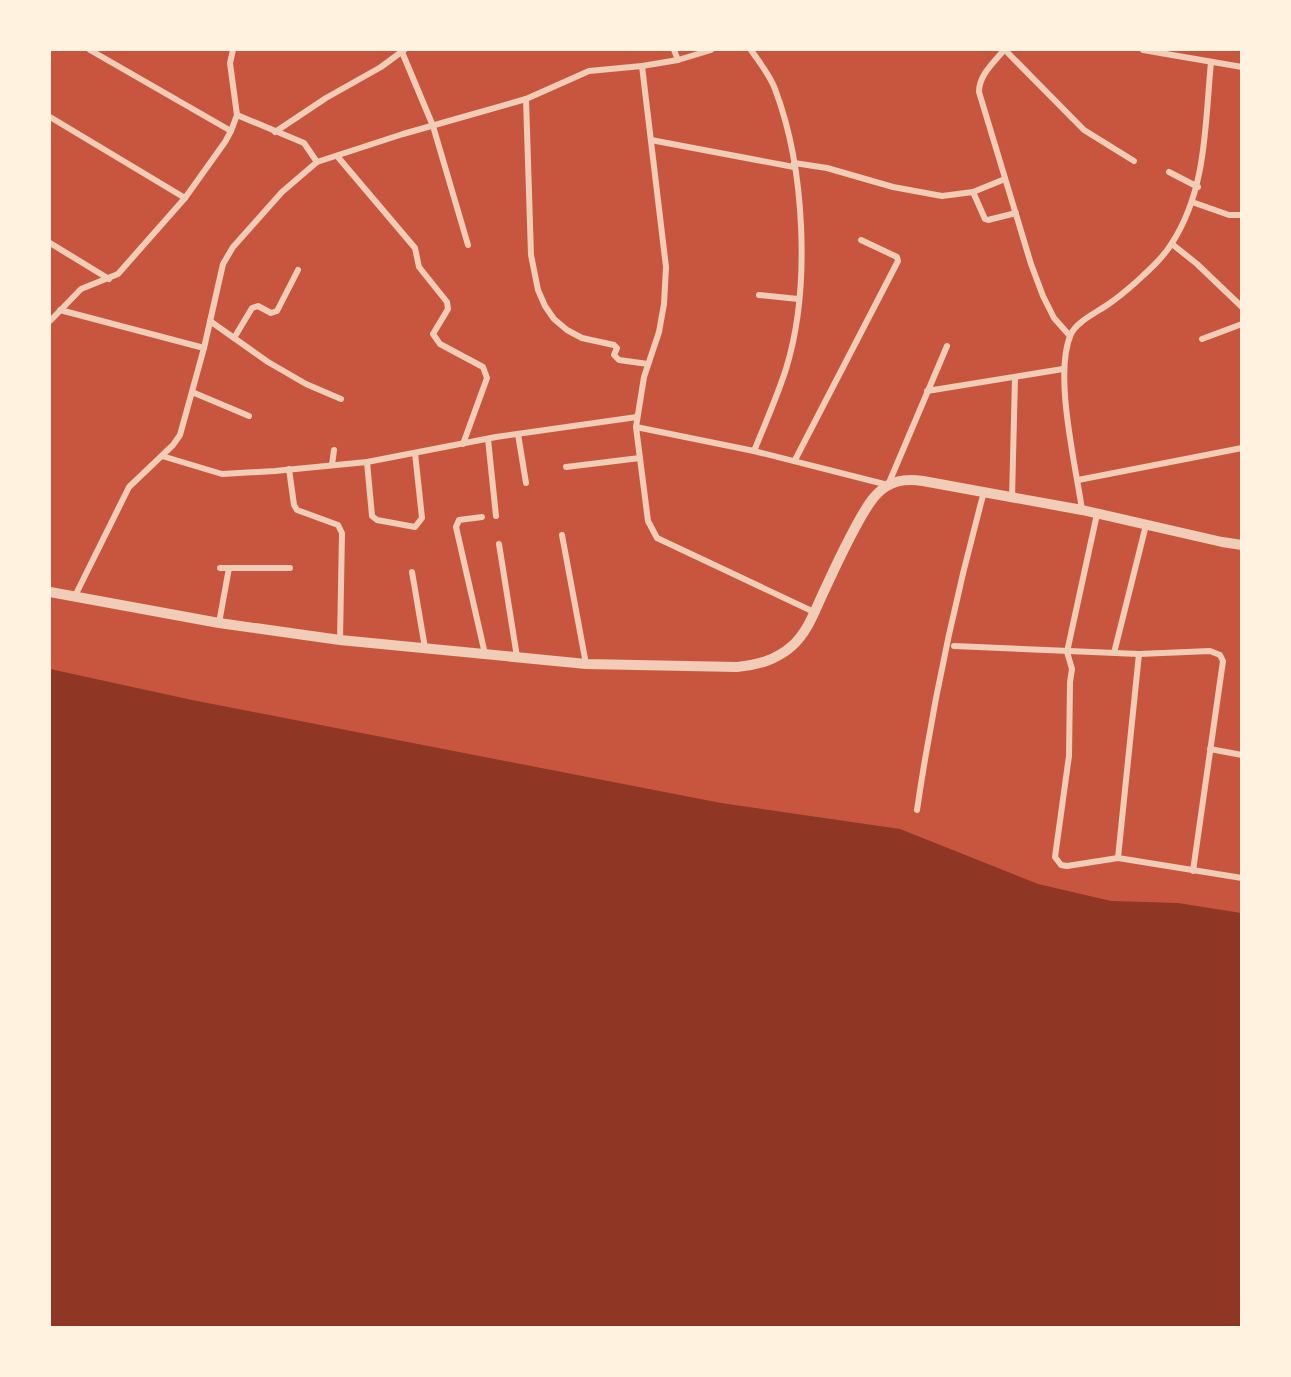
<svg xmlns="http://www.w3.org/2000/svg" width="1291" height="1377" font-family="'Fira Sans',sans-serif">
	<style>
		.water { fill: #8f3625 }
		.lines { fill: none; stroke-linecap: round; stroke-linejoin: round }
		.minor { stroke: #f1ccb7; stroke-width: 6 }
		.tertiary { stroke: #f1ccb7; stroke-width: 10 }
	</style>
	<rect width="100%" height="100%" fill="#c8553d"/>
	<path class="water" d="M50 669 192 700 721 803 900 829 1038 884 1111 901 1178 903 1241 913V1327H50Z"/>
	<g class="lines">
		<g class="minor">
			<path d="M90 50 231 131"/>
			<path d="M674 50 678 60"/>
			<path d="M751 50C759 62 770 75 775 89 805 168 811 288 786 369 777 397 765 424 754 451"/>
			<path d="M1004 50C994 62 979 75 979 92L1031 264 1043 296 1054 318 1070 336"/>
			<path d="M1005 50 1084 130 1134 161"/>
			<path d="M1143 50 1242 67"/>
			<path d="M402 52 433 126 468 245"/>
			<path d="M642 66 666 267 664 304 659 332 644 377 636 427 648 521 657 538 814 612"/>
			<path d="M526 99 531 255 538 290 545 306 554 319 567 330 582 338 614 345 617 348 614 355 619 360 648 364"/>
			<path d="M237 115 304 143 317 162"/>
			<path d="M50 117 185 198"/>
			<path d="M275 132 326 98 381 67 404 50"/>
			<path d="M651 140 794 167"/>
			<path d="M337 156 415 248 419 267 447 302 448 309 433 334 440 344 483 367 487 378 463 444"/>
			<path d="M794 163 827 168 893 187 942 196 973 192 1005 179"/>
			<path d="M1169 172 1198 187"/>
			<path d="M973 192 985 219 988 220 1016 213"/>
			<path d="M1192 202 1229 215H1242"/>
			<path d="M50 243 109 279"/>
			<path d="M1172 244 1197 264 1242 307"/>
			<path d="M759 295 798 299"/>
			<path d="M60 310 204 348"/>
			<path d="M50 321 81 289 118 274 185 198 225 142 231 131 237 115 230 63 233 50"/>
			<path d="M210 321 268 362 306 384 341 399"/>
			<path d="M234 338 252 308 258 306 271 313 277 311 298 270"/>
			<path d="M1202 339 1242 324"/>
			<path d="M927 391 1063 369"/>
			<path d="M192 392 249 416"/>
			<path d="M636 427 754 451 888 485 947 346"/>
			<path d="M518 434 526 483"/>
			<path d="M488 439 496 516"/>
			<path d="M162 456 222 474 275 471 367 462 496 437 637 417"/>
			<path d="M795 460 898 261 897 257 861 240"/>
			<path d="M367 462 372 516 377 520 415 527 422 518 415 453"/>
			<path d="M332 465 334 450"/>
			<path d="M566 467 640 458"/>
			<path d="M289 469 294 505 297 510 338 525 342 533 340 640"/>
			<path d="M1078 480 1242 448"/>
			<path d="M1012 498 1015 378"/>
			<path d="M1082 510C1076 466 1053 374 1071 334 1077 321 1098 312 1110 303 1119 297 1127 290 1135 283 1148 271 1163 258 1172 243 1207 189 1205 123 1211 62"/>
			<path d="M1097 514 1067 652 1072 669 1070 682 1069 756 1055 857 1061 865 1067 866 1118 858 1242 878"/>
			<path d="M482 517 459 520 456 527 485 654"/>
			<path d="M562 535 586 664"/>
			<path d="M499 544 517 657"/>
			<path d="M220 568H290"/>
			<path d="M412 572 425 648"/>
			<path d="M75 596 129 487 173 445 180 435 204 348 223 264 233 247 282 192 317 162 403 134 526 99 589 71 642 66 678 60 711 50"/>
			<path d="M219 623 229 568"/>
			<path d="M954 646 1139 654 1210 651 1220 655 1223 661 1193 871"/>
			<path d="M1114 653 1146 525"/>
			<path d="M1210 749 1242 755"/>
			<path d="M917 810C933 702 955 598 984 492"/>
			<path d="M1118 858 1139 654"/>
		</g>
		<path class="tertiary" d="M50 592 219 623 340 640 586 664 737 667C758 665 776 660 792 646 809 631 816 607 826 587 837 563 848 540 861 517 868 505 875 493 887 486 898 479 910 479 923 481L1082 510 1222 542 1242 545"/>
	</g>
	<rect width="1291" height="1377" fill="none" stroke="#fff3e0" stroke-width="102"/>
</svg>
